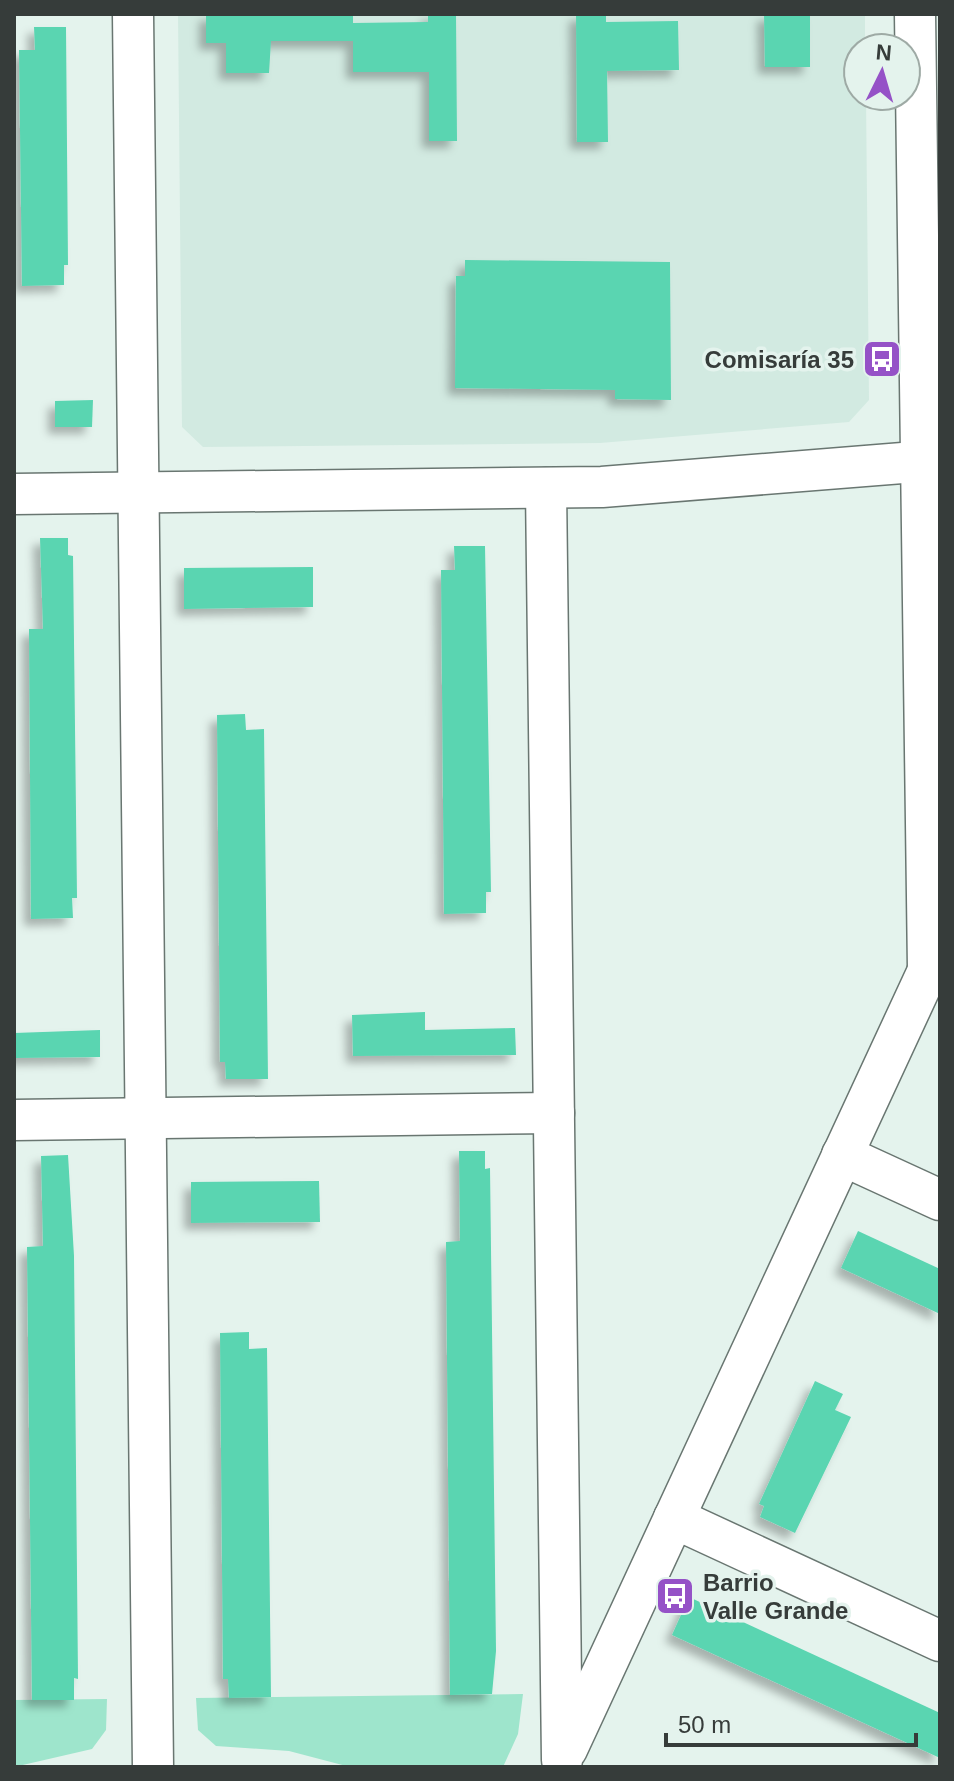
<svg xmlns="http://www.w3.org/2000/svg" width="954" height="1781" font-family="Arial,sans-serif">
	<style>
		.built { fill: #d2eae1 }
		.green { fill: #9ee5cc }
		.building { fill: #5ad5b1; filter: url(#shadow) }
		.lines { fill: none; stroke-linecap: round; stroke-linejoin: round }
		.street-casing { stroke: #697671; stroke-width: 43 }
		.street { stroke: #fff; stroke-width: 40 }
		.labels { text-anchor: middle; dominant-baseline: central; stroke-width: 7; stroke-linejoin: round; paint-order: stroke }
		.poi-label { font-size: 24px; font-weight: bold; fill: #363c3a; stroke: #e4f3ed; text-anchor: end }
	</style>
	<defs>
		<filter id="shadow"><feDropShadow dx="-7" dy="7" stdDeviation="4" flood-color="#0004"/></filter>
	</defs>
	<rect width="100%" height="100%" fill="#e4f3ed"/>
	<path class="built" d="M178 14H865V48H858V96H866L869 400 849 422 600 443 203 447 182 427Z"/>
	<g class="green">
		<path d="M523 1694 518 1734 503 1767H350L289 1751 216 1746 198 1730 196 1698Z"/>
		<path d="M107 1699 106 1730 92 1749 14 1767V1700Z"/>
	</g>
	<g class="building">
		<path d="M206 14H353V23L428 22V14H456L457 141H429V72H353V41H271L269 73H226V43H206Z"/>
		<path d="M576 14H606V22L678 21 679 70 607 71 608 142H577Z"/>
		<path d="M764 14H810V67H765Z"/>
		<path d="M34 27H66L68 265H64V285L22 286 19 50H35Z"/>
		<path d="M465 260 670 262 671 400 615 399V390L455 388 456 276H465Z"/>
		<path d="M93 400 92 427H55V401Z"/>
		<path d="M40 538H68V555L73 556 77 898H72L73 918 31 919 29 629H43Z"/>
		<path d="M454 546H485L491 892H486V913L444 914 441 570H455Z"/>
		<path d="M313 567V607L184 609V568Z"/>
		<path d="M245 714 246 730 264 729 268 1079H226L225 1062H220L217 715Z"/>
		<path d="M425 1012V1030L515 1028 516 1055 353 1056 352 1015Z"/>
		<path d="M100 1030V1057L14 1058V1033Z"/>
		<path d="M459 1151H485V1169L490 1168 496 1651 492 1694 450 1695 446 1242 460 1241Z"/>
		<path d="M68 1155 74 1256 78 1679 74 1678V1700H32L27 1247 43 1246 41 1156Z"/>
		<path d="M319 1181 320 1222 191 1223V1182Z"/>
		<path d="M858 1231 940 1269V1314L841 1268Z"/>
		<path d="M249 1332V1349L267 1348 271 1697 229 1698 228 1679H223L220 1333Z"/>
		<path d="M815 1381 843 1394 835 1410 851 1417 795 1533 760 1517 764 1506 759 1504Z"/>
		<path d="M689 1597 940 1713V1758L672 1635Z"/>
	</g>
	<g class="lines">
		<g class="street-casing">
			<g id="street">
				<path d="M133 14 153 1767"/>
				<path d="M915 14 928 970"/>
				<path d="M546 488 562 1760"/>
				<path d="M14 494 602 487 940 460"/>
				<path d="M14 1120 554 1113"/>
				<path d="M842 1155 940 1200"/>
				<path d="M674 1518 940 1641"/>
				<path d="M567 1749 939 947"/>
			</g>
		</g>
		<use href="#street" class="street"/>
	</g>
	<defs>
		<g id="bus-square" transform="scale(2)"><rect x="-9" y="-9" width="18" height="18" rx="4" fill="#9552c7" stroke="#e4f3ed"/><path d="M-5-6H5V4H4V6H2V4H-2V6H-4V4H-5ZM-3.5-4V0h7V-4ZM-3.5 1.2v1.5H-2V1.2ZM2 1.2v1.5H3.5V1.2Z" fill="#fff"/></g>
	</defs>
	<g fill-rule="evenodd">
		<use href="#bus-square" x="882" y="359"/>
		<use href="#bus-square" x="675" y="1596"/>
	</g>
	<g class="labels">
		<g class="poi-label">
			<text x="854" y="359">Comisaría 35</text>
			<text x="703" y="1582" text-anchor="start">Barrio<tspan x="703" dy="28">Valle Grande</tspan></text>
		</g>
	</g>
	<rect width="954" height="1781" fill="none" stroke="#363c3a" stroke-width="32"/>
	<g transform="translate(882 72) rotate(5)"><circle r="38" fill="#e4f3ed" stroke="#9eaaa5" stroke-width="2"/>
	<path d="M0-6L14 30L0 20L-14 30Z" fill="#9552c7"/>
	<text y="-12" font-size="22" font-weight="bold" text-anchor="middle" fill="#363c3a">N</text>
	</g>
	<path d="M666 1733v12h250v-12" fill="none" stroke="#363c3a" stroke-width="4"/>
	<text x="678" y="1733" font-size="24" fill="#363c3a" stroke="#e4f3ed" stroke-width="6" paint-order="stroke">50 m</text>
</svg>
